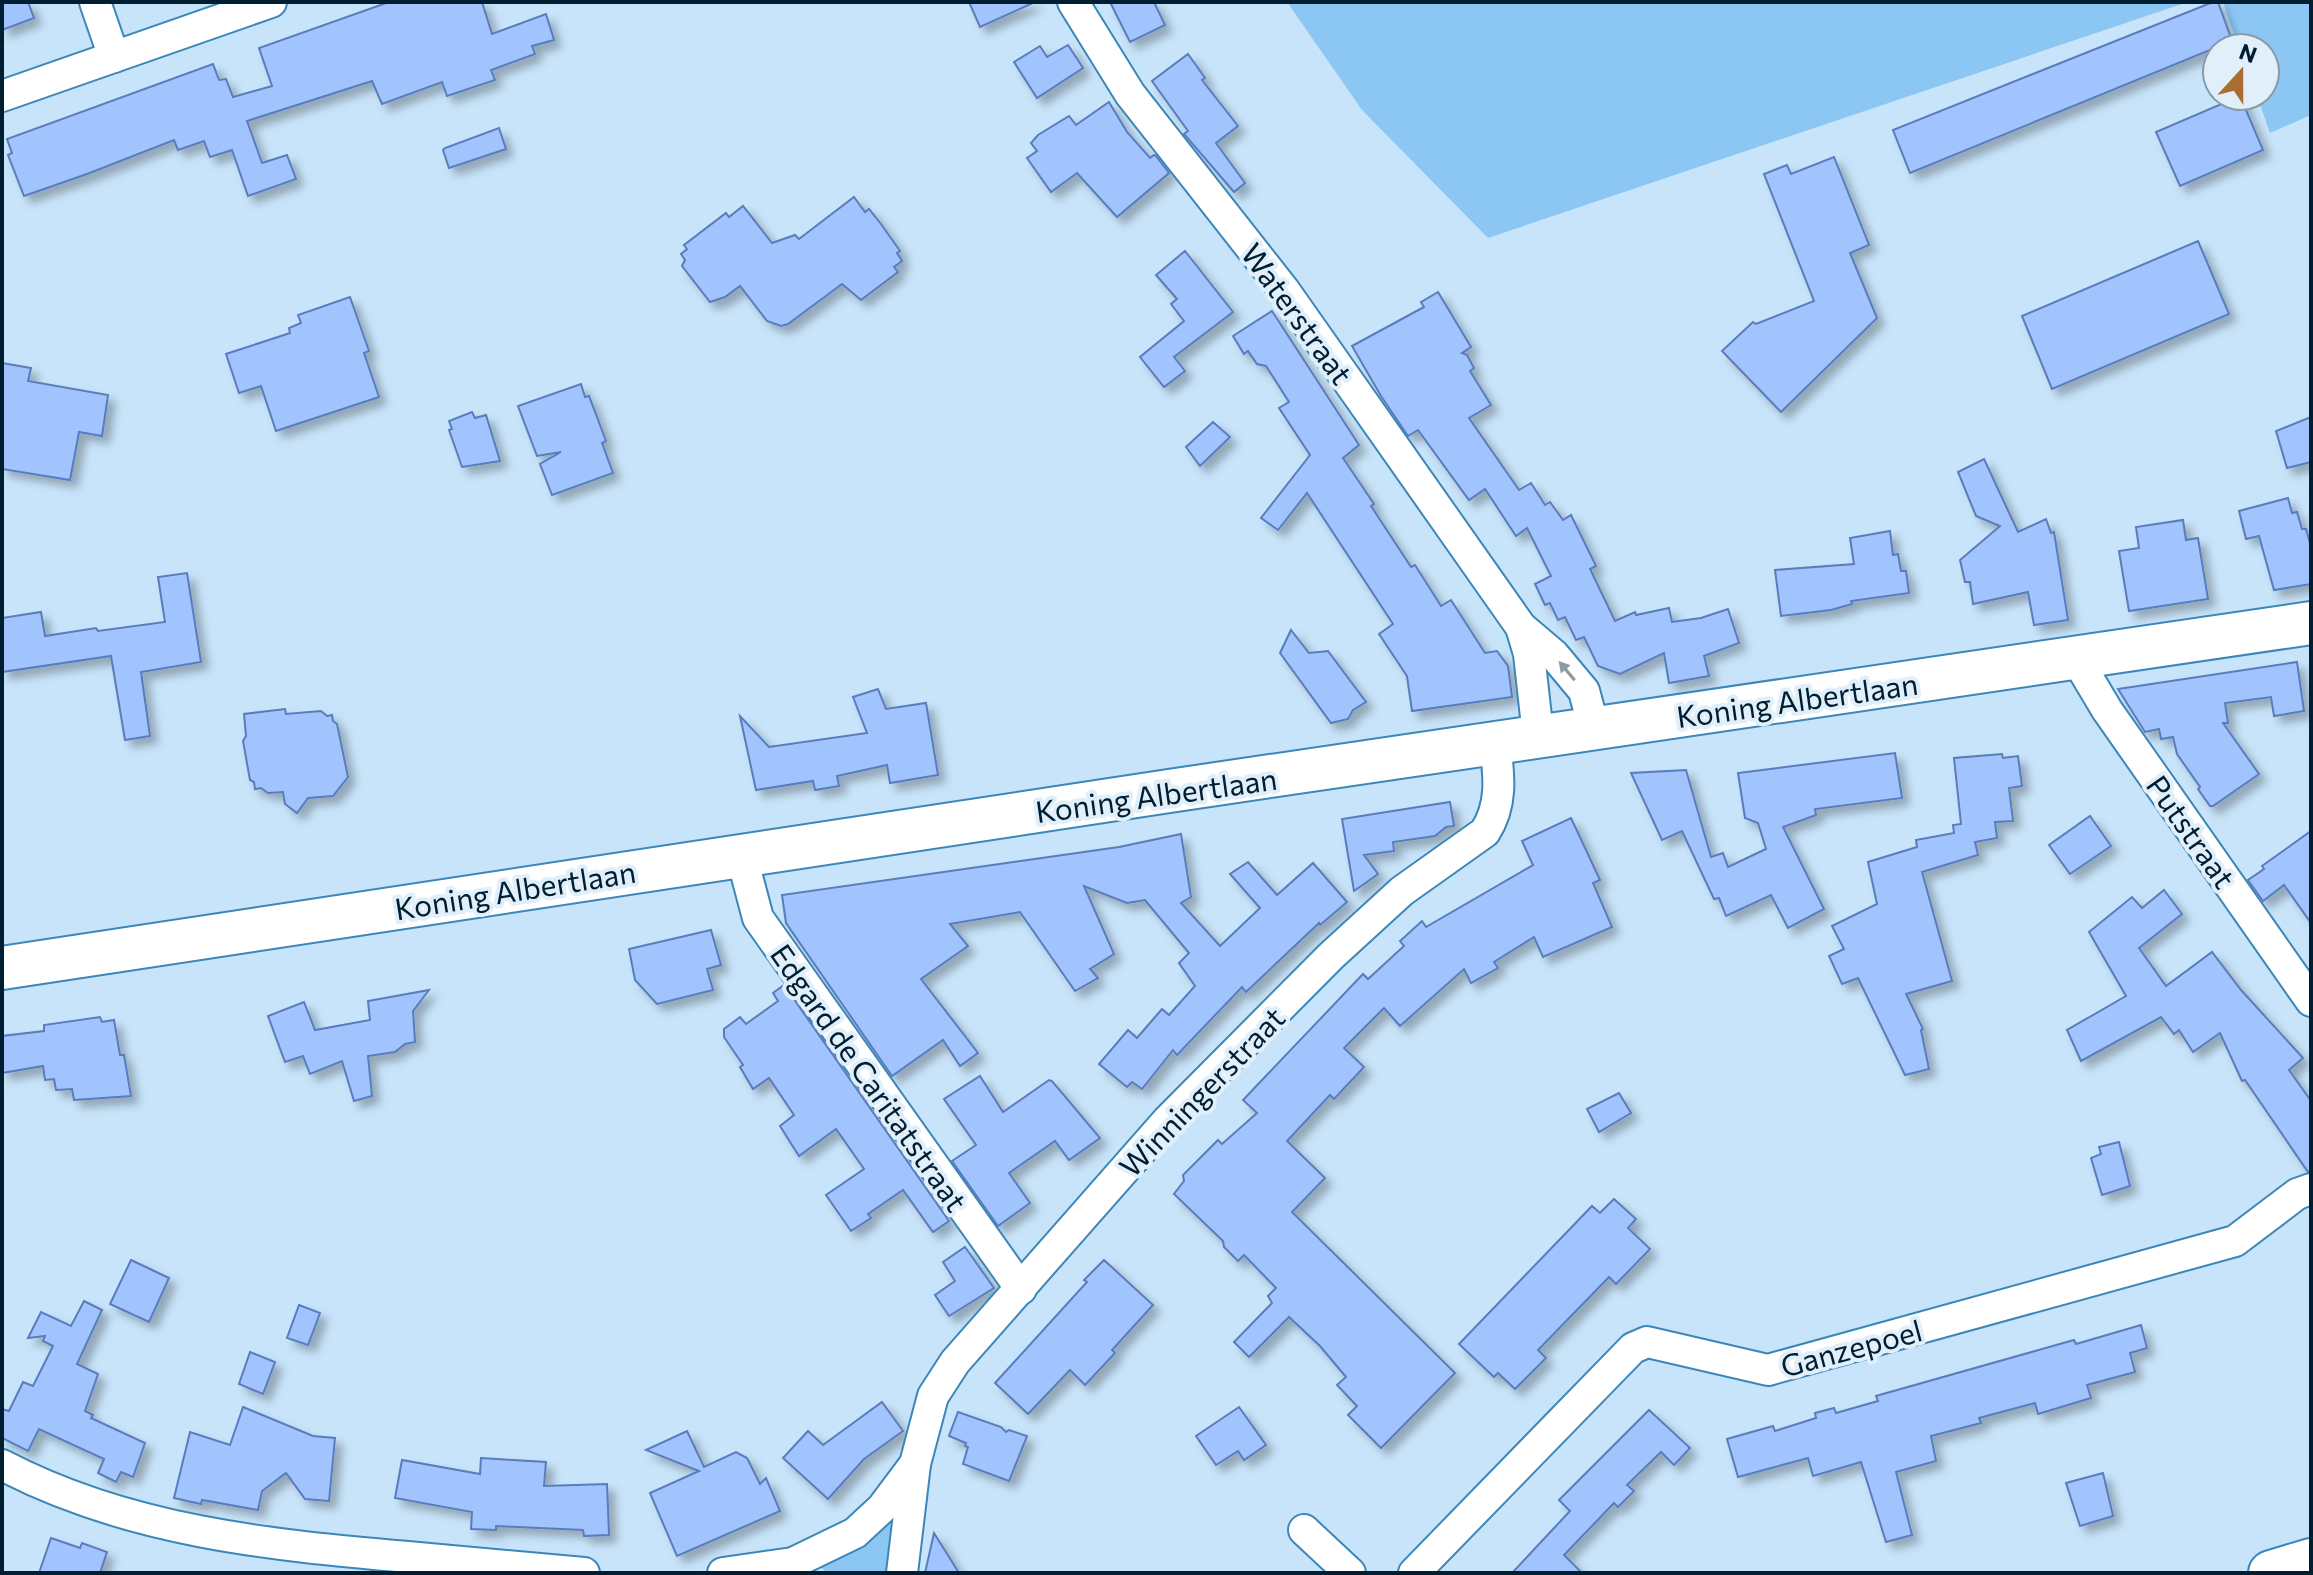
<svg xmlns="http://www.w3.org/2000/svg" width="2313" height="1575" font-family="Commissioner,sans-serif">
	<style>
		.green { fill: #8cc7f3 }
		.building { fill: #a2c4fe; stroke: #597cbc; stroke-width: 2; filter: url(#shadow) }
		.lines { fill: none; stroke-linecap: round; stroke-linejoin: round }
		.street-casing { stroke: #3c86b8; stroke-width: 34 }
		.secondary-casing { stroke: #3c86b8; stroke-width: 46 }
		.primary-casing { stroke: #3c86b8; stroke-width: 48 }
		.street { stroke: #fff; stroke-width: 30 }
		.secondary { stroke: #fff; stroke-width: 42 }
		.primary { stroke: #fff; stroke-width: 44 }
		.oneway { fill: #8c9aa2 }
		.labels { text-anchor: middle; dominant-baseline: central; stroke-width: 8; stroke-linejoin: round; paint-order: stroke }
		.street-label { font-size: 30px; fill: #001e31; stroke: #e1effa }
	</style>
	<defs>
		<filter id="shadow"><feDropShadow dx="7" dy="7" stdDeviation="4" flood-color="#0004"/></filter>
	</defs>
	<rect width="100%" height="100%" fill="#c8e4fa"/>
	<g class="green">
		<path d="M1287 2H2188L1488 238 1362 110Z"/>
		<path d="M2223 2H2311V115L2270 133 2257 96H2265V48H2239Z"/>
		<path d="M899 1518 890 1573H827L821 1567Z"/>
	</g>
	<g class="building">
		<path d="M2 2H28L34 18 2 30Z"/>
		<path d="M389 2H482L492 34 546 14 554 40 532 46 535 54 491 70 495 80 447 96 442 82 382 104 372 81 247 121 262 163 287 155 296 179 248 196 232 150 210 157 204 141 178 150 174 140 87 174 24 196 8 155 12 153 7 139 213 64 219 80 226 79 233 97 272 86 259 48Z"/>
		<path d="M969 2H1035L980 27Z"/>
		<path d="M1110 2H1154L1165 25 1130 42Z"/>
		<path d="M2213 2H2218L2232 41 1910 173 1893 130Z"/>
		<path d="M1068 45 1083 68 1037 98 1014 62 1040 46 1047 57Z"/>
		<path d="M1188 54 1205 78 1202 80 1238 126 1216 143 1245 183 1234 192 1184 134 1188 131 1152 81Z"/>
		<path d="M2240 96 2263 150 2180 186 2156 132Z"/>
		<path d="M1109 102 1127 132 1150 158 1154 155 1156 156 1169 173 1117 217 1077 173 1051 192 1027 158 1037 151 1031 143 1038 135 1069 116 1076 125Z"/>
		<path d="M499 128 506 149 449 168 443 150 445 148Z"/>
		<path d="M1834 157 1869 245 1850 253 1877 318 1781 412 1722 351 1753 322 1756 324 1814 301 1764 174 1787 165 1791 174Z"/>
		<path d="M854 197 865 212 869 209 881 224 900 251 897 253 902 261 894 267 898 272 861 300 842 284 788 324 781 326 767 321 740 286 725 297 710 302 682 266 685 260 681 254 687 249 684 245 726 213 729 217 743 206 772 243 795 235 799 239Z"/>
		<path d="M2198 241 2229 314 2052 389 2022 316Z"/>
		<path d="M1185 251 1233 312 1174 357 1185 371 1164 387 1140 357 1184 321 1171 304 1177 299 1156 275Z"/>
		<path d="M1438 292 1471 347 1462 353 1467 355 1474 368 1470 371 1491 405 1469 418 1519 490 1531 483 1545 505 1550 502 1563 520 1571 515 1596 566 1590 569 1615 621 1635 612 1636 615 1669 608 1672 622 1701 618 1728 609 1739 643 1704 656 1709 676 1669 683 1664 653 1620 674 1598 666 1584 637 1576 640 1565 617 1558 620 1550 603 1545 605 1535 584 1551 576 1527 528 1516 536 1485 489 1469 500 1418 430 1408 436 1381 396 1352 346 1424 307 1421 302Z"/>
		<path d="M350 297 369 351 364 353 379 397 276 431 261 386 239 393 226 354 290 333 289 328 301 323 298 315Z"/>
		<path d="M1272 311 1359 445 1343 458 1374 504 1371 506 1411 567 1415 565 1441 606 1451 600 1485 653 1497 651 1508 666 1512 697 1412 711 1407 676 1379 634 1393 624 1307 493 1278 530 1261 518 1310 455 1279 408 1289 402 1266 366 1257 364 1248 351 1244 354 1233 336Z"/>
		<path d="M2 363 31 368 28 381 108 395 102 436 79 432 70 480 2 469Z"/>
		<path d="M581 384 585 397 589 396 606 441 602 443 613 473 552 495 540 464 561 452 537 456 518 406Z"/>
		<path d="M472 412 475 418 486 415 500 461 462 467 449 430 452 429 449 421Z"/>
		<path d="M2311 417V462L2287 468 2276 431Z"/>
		<path d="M1213 422 1230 437 1200 466 1186 447Z"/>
		<path d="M1984 459 2018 532 2046 519 2051 533 2054 532 2068 620 2034 625 2028 592 1973 604 1970 582H1965L1960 560 2000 526 1976 516 1958 472Z"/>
		<path d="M2288 498 2292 513 2297 512 2302 529H2306L2311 547V584L2274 590 2259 536 2246 539 2239 511Z"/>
		<path d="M2183 520 2186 540 2198 538 2208 599 2129 611 2119 551 2139 548 2136 527Z"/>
		<path d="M1890 531 1893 555 1898 554 1901 571H1906L1909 593 1851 601 1852 604 1831 610 1781 616 1775 570 1854 564 1850 538Z"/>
		<path d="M187 573 201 662 141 672 150 736 125 740 111 656 2 672V618L41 612 45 636 96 628 98 631 165 622 158 577Z"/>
		<path d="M1291 630 1309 653 1328 651 1366 702 1353 710 1348 719 1331 723 1280 653Z"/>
		<path d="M2297 662 2304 711 2274 716 2271 697 2225 703 2228 723H2223L2259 774 2213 806H2210L2198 789 2200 787 2177 754 2173 737 2161 739 2159 729 2145 732 2118 689Z"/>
		<path d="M878 689 886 709 926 703 938 775 890 783 887 765 837 776 839 786 815 790 813 781 756 790 740 716 769 747 867 733 853 697Z"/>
		<path d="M285 709 286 714 321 711 327 716 332 715 333 721 337 724 348 777 333 796 308 798 297 813 285 804 283 792 268 793 261 788 255 789 254 782 250 780 243 741 246 736 244 714Z"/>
		<path d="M1895 753 1902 798 1815 809 1816 815 1783 827 1824 909 1788 928 1771 895 1726 916 1719 898 1714 899 1682 831 1662 840 1631 773 1686 770 1711 857 1723 853 1728 867 1766 849 1758 823 1745 818 1738 773Z"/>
		<path d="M2002 754 2003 758 2018 756 2022 786 2009 788 2013 821 1995 822 1997 838 1975 842 1978 855 1922 872 1952 981 1906 994 1923 1029 1921 1030 1929 1069 1905 1075 1858 978 1842 984 1829 956 1844 949 1832 926 1877 904 1868 862 1917 847 1916 840 1954 833 1953 825 1961 824 1954 758Z"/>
		<path d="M1450 802 1454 826 1446 827 1435 836 1393 842 1394 851 1364 855 1378 874 1354 891 1342 819Z"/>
		<path d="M2090 816 2111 846 2070 874 2049 845Z"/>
		<path d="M1571 818 1600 880 1593 883 1612 927 1543 957 1534 937 1494 962 1498 968 1471 983 1464 969 1400 1026 1384 1008 1344 1048 1364 1067 1334 1099 1330 1095 1287 1141 1325 1178 1292 1212 1455 1373 1381 1448 1348 1415 1357 1406 1337 1385 1346 1377 1320 1346 1289 1317 1249 1357 1234 1342 1272 1303 1268 1296 1276 1288 1244 1255 1238 1261 1224 1247 1223 1241 1174 1194 1184 1181 1183 1175 1218 1140 1222 1144 1257 1113 1243 1100 1363 974 1368 979 1404 946 1400 941 1422 921 1426 927 1533 865 1522 841Z"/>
		<path d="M2311 831V923L2284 885 2263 901 2248 880 2264 869 2262 866Z"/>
		<path d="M1181 834 1191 897 1181 903 1220 946 1260 908 1230 874 1248 862 1277 895 1313 863 1347 902 1320 925 1319 923 1246 992 1242 987 1177 1055 1173 1050 1142 1089 1132 1082 1127 1087 1099 1064 1128 1030 1137 1038 1162 1009 1169 1015 1195 986 1179 963 1189 953 1145 900 1127 903 1084 886 1114 954 1090 969 1098 978 1075 991 1020 912 950 924 968 946 921 979 978 1053 960 1066 943 1040 892 1076 786 923 782 895 1119 847Z"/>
		<path d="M2164 890 2182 914 2139 948 2166 986 2212 952 2241 990 2303 1058 2289 1070 2311 1101V1171L2308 1172 2245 1080 2242 1081 2220 1033 2193 1052 2179 1030 2174 1034 2161 1017 2081 1061 2067 1030 2126 996 2089 932 2132 897 2142 908Z"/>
		<path d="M711 930 721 965 707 969 713 990 657 1004 635 980 629 949Z"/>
		<path d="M784 985 949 1221 933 1232 903 1190 868 1214 871 1218 851 1231 826 1195 864 1169 836 1129 799 1156 780 1126 794 1115 769 1078 753 1089 740 1067 743 1065 724 1037V1029L740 1017 746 1024 778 1001 773 993Z"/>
		<path d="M429 990 413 1011 415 1042 405 1044 395 1052 368 1056 372 1096 354 1101 342 1061 310 1074 303 1056 285 1062 268 1016 304 1002 315 1030 370 1020 368 1001Z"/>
		<path d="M100 1017 102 1022 114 1020 120 1055H124L131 1096 74 1100 72 1089 56 1090 54 1079 45 1080 43 1066 2 1073V1036L44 1031V1025Z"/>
		<path d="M980 1076 1003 1112 1049 1080 1052 1081 1100 1138 1069 1160 1055 1141 1009 1173 1030 1203 998 1226 952 1161 976 1145 944 1099Z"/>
		<path d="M1619 1093 1631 1113 1599 1132 1587 1109Z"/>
		<path d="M2119 1142 2130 1186 2102 1195 2091 1158 2101 1154 2099 1147Z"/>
		<path d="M1614 1199 1636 1219 1628 1228 1650 1249 1616 1284 1609 1277 1538 1350 1546 1358 1515 1389 1498 1373 1494 1377 1459 1344 1592 1206 1600 1213Z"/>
		<path d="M965 1247 994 1288 949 1316 935 1295 955 1281 943 1262Z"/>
		<path d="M131 1260 169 1278 149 1322 110 1304Z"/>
		<path d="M1104 1260 1153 1305 1112 1350 1115 1353 1085 1385 1070 1370 1028 1414 995 1383 1087 1282 1084 1280Z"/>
		<path d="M84 1301 102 1310 77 1364 98 1374 85 1411 93 1415 91 1418 145 1443 133 1477 121 1472 116 1482 98 1473 104 1459 39 1429 28 1451 2 1438V1409L9 1411 23 1382 33 1386 53 1346 43 1341 45 1336 28 1338 41 1312 71 1326Z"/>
		<path d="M299 1305 320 1313 308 1345 287 1338Z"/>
		<path d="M2141 1325 2147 1348 2130 1353 2135 1372 2087 1385 2091 1398 2038 1414 2035 1403 1979 1418 1981 1423 1931 1436 1936 1461 1896 1472 1912 1535 1886 1542 1861 1462 1813 1476 1808 1458 1738 1477 1727 1439 1773 1426 1775 1431 1816 1418 1815 1413 1834 1408 1836 1413 1878 1401 1876 1396 2074 1340 2076 1344Z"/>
		<path d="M250 1352 275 1362 263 1394 239 1384Z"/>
		<path d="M882 1402 903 1431 864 1459 828 1499 783 1458 808 1431 823 1445Z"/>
		<path d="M243 1407 313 1436 335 1438 329 1501 305 1499 286 1473 262 1491 258 1510 202 1500 201 1504 174 1498 190 1432 230 1445Z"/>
		<path d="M1239 1407 1266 1445 1244 1460 1238 1451 1216 1465 1196 1436Z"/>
		<path d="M1649 1410 1690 1448 1674 1465 1661 1452 1627 1485 1634 1491 1618 1507 1614 1503 1564 1555 1582 1573H1512L1570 1511 1559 1500Z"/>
		<path d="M958 1412 1001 1427 1006 1432 1009 1430 1027 1436 1009 1481 963 1464 968 1447 965 1446 966 1443 949 1436Z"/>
		<path d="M687 1431 704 1467 736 1452 747 1458 760 1484 766 1478 780 1511 677 1556 650 1493 699 1471 646 1450Z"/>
		<path d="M481 1458 546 1462 544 1486 607 1484 609 1535 584 1536 583 1530 496 1526V1530L471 1529 472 1512 395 1498 402 1460 480 1474Z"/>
		<path d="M2103 1473 2113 1516 2080 1526 2066 1483Z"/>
		<path d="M934 1533 959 1573H925Z"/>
		<path d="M51 1538 80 1548 82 1543 107 1552 100 1573H39Z"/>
	</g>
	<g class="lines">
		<g class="street-casing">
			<g id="street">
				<path d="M95 2 114 57"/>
				<path d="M1073 2 1130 94 1284 290 1521 627 1554 655 1584 691 1594 728"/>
				<path d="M2 96 271 2"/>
				<path d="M1521 627 1529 654 1538 735"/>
				<path d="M2076 658 2107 710 2311 1001"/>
				<path d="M741 854 758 918 1021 1289"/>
				<path d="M2 1465C128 1531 269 1545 408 1557 467 1562 526 1568 584 1573"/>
				<path d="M1304 1530 1350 1573"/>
				<path d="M723 1573 793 1563 855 1533 882 1508 915 1464 933 1396 955 1362 1168 1120 1331 956 1402 891 1485 832C1503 804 1499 775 1495 743"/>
				<path d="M902 1573 915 1464"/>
				<path d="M1414 1573 1633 1348 1647 1342 1768 1370 2235 1241 2297 1194 2311 1189"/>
			</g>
		</g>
		<g class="secondary-casing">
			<path id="secondary" d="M2 968C771 846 1541 738 2311 623"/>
		</g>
		<g class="primary-casing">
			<path id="primary" d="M2271 1573 2311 1561"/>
		</g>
		<use href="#street" class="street"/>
		<use href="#secondary" class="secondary"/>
		<use href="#primary" class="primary"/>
	</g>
	<defs><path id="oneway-solid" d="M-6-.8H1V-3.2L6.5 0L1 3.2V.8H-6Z" transform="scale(2)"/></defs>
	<use class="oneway" href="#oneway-solid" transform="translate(1567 671) rotate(-130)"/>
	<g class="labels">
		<g class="street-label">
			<text transform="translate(1298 313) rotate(54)">Waterstraat</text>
			<text transform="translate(1797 699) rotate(-8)">Koning Albertlaan</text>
			<text transform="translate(1156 794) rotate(-8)">Koning Albertlaan</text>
			<text transform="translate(2192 831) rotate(55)">Putstraat</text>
			<text transform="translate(515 889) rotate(-9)">Koning Albertlaan</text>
			<text transform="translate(870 1077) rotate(55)">Edgard de Caritatstraat</text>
			<text transform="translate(1201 1091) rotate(-46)">Winningerstraat</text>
			<text transform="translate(1851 1347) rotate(-15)">Ganzepoel</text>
		</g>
	</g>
	<rect width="2313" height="1575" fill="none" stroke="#001e31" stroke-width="8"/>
	<g transform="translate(2241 72) rotate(21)"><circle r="38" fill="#e1effa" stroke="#879baa" stroke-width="2"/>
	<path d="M0-6L14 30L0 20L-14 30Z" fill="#aa6c31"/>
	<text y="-12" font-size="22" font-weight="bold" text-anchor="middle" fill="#001e31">N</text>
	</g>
</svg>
